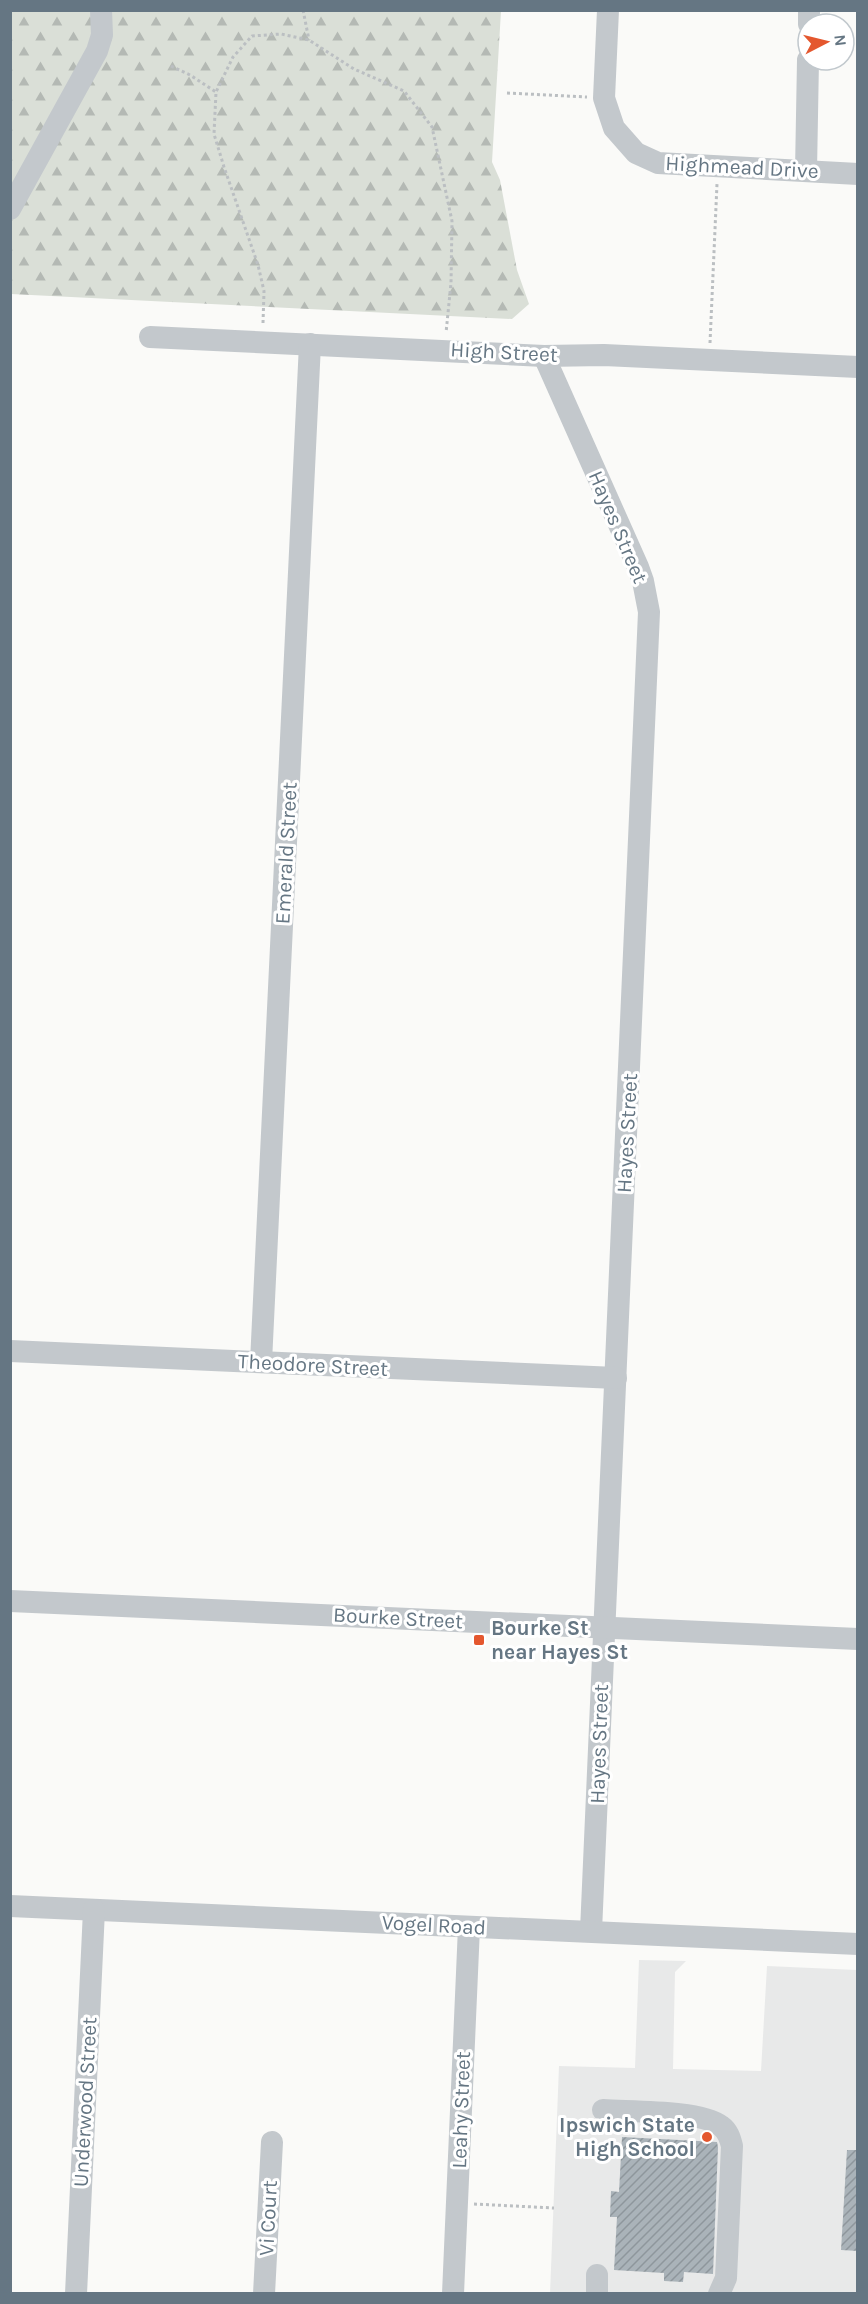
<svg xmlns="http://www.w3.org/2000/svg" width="868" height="2304" font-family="Karla,sans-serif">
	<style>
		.built { fill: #e8e9e9 }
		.forest { fill: url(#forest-firs) }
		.building { fill: url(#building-hatch) }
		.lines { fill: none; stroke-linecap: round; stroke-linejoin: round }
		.path { stroke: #bbbfc2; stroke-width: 3; stroke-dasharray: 3 3; stroke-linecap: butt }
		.minor { stroke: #c3c8cc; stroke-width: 22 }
		.poi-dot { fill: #e4572e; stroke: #fff; stroke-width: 2 }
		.labels { text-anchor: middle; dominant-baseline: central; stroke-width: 6; stroke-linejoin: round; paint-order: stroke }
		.street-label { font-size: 21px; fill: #657683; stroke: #fff }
		.poi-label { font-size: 21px; font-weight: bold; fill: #657683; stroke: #fff; text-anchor: start }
	</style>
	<defs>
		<pattern id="forest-firs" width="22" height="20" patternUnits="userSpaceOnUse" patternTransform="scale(1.5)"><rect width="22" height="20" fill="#dadfd7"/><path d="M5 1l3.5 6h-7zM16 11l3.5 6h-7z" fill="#b4b9b4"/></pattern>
		<pattern id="building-hatch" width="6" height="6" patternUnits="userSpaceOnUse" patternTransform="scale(1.5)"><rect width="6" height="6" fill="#aab3b9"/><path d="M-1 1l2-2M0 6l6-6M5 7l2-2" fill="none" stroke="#8e969c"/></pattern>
	</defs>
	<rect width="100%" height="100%" fill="#fafaf8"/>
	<path class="built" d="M639 1960 686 1961 675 1972 673 2069 761 2071 767 1966 857 1970V2293L550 2294 559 2066 635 2068Z"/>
	<path class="forest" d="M10 11H501L492 162 500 180 517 270 529 304 512 319 11 294Z"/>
	<g class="building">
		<path d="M622 2137 717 2142 718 2147 713 2274 684 2272 683 2282 664 2281V2273L614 2270 617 2217H610L611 2191 619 2192Z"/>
		<path d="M847 2150H858V2251L841 2250Z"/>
	</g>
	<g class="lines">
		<g class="path">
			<path d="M303 10 309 40"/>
			<path d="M171 66 190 75 216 92"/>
			<path d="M507 93 587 97"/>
			<path d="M263 323 264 291 258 265 224 167 214 134 216 92 233 57 252 36 281 34 309 40 354 69 404 91 432 127 452 221 451 283 446 333"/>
			<path d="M710 343 717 184"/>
			<path d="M474 2204 554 2208"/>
		</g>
		<g class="minor">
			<path d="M608 10 604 98 614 128 636 153 658 163 858 174"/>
			<path d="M809 24V10"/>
			<path d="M806 171 808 60"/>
			<path d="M10 209 97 51 102 35 101 10"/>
			<path d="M150 337 544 356 604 355 858 367"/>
			<path d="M544 356 638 567 643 581 649 612 591 1931"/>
			<path d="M10 1351 616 1378"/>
			<path d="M261 1362 310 344"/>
			<path d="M10 1601 858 1639"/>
			<path d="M10 1906 858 1944"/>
			<path d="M603 2110C631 2112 700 2110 721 2126 728 2131 730 2138 732 2146L726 2278 719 2294"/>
			<path d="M76 2294 94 1910"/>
			<path d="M264 2294 272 2142"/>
			<path d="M453 2294 469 1927"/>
			<path d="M597 2294V2275"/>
		</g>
	</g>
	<g class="poi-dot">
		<rect x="473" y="1634" width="12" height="12" rx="3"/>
		<circle cx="707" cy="2137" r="6"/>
	</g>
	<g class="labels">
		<g class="street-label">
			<text transform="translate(742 167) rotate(3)">Highmead Drive</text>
			<text transform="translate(504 352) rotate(3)">High Street</text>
			<text transform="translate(618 527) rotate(67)">Hayes Street</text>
			<text transform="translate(286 853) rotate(-87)">Emerald Street</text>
			<text transform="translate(627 1133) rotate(-87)">Hayes Street</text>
			<text transform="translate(313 1365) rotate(3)">Theodore Street</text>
			<text transform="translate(398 1618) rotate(3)">Bourke Street</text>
			<text transform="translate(599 1744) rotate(-88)">Hayes Street</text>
			<text transform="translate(434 1925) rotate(3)">Vogel Road</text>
			<text transform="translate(85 2102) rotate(-87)">Underwood Street</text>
			<text transform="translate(461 2110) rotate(-88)">Leahy Street</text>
			<text transform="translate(268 2218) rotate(-87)">Vi Court</text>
		</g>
		<g class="poi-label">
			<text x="491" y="1628">Bourke St<tspan x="491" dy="24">near Hayes St</tspan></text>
			<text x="695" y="2125" text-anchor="end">Ipswich State<tspan x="695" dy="24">High School</tspan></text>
		</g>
	</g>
	<rect width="868" height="2304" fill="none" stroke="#657683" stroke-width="24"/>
	<g transform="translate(826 42) rotate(83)"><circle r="28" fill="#ffffff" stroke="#c1c8cd" stroke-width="1.5"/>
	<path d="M0-4.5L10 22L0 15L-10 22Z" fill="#e4572e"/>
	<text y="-9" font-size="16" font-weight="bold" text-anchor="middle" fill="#657683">N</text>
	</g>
</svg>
